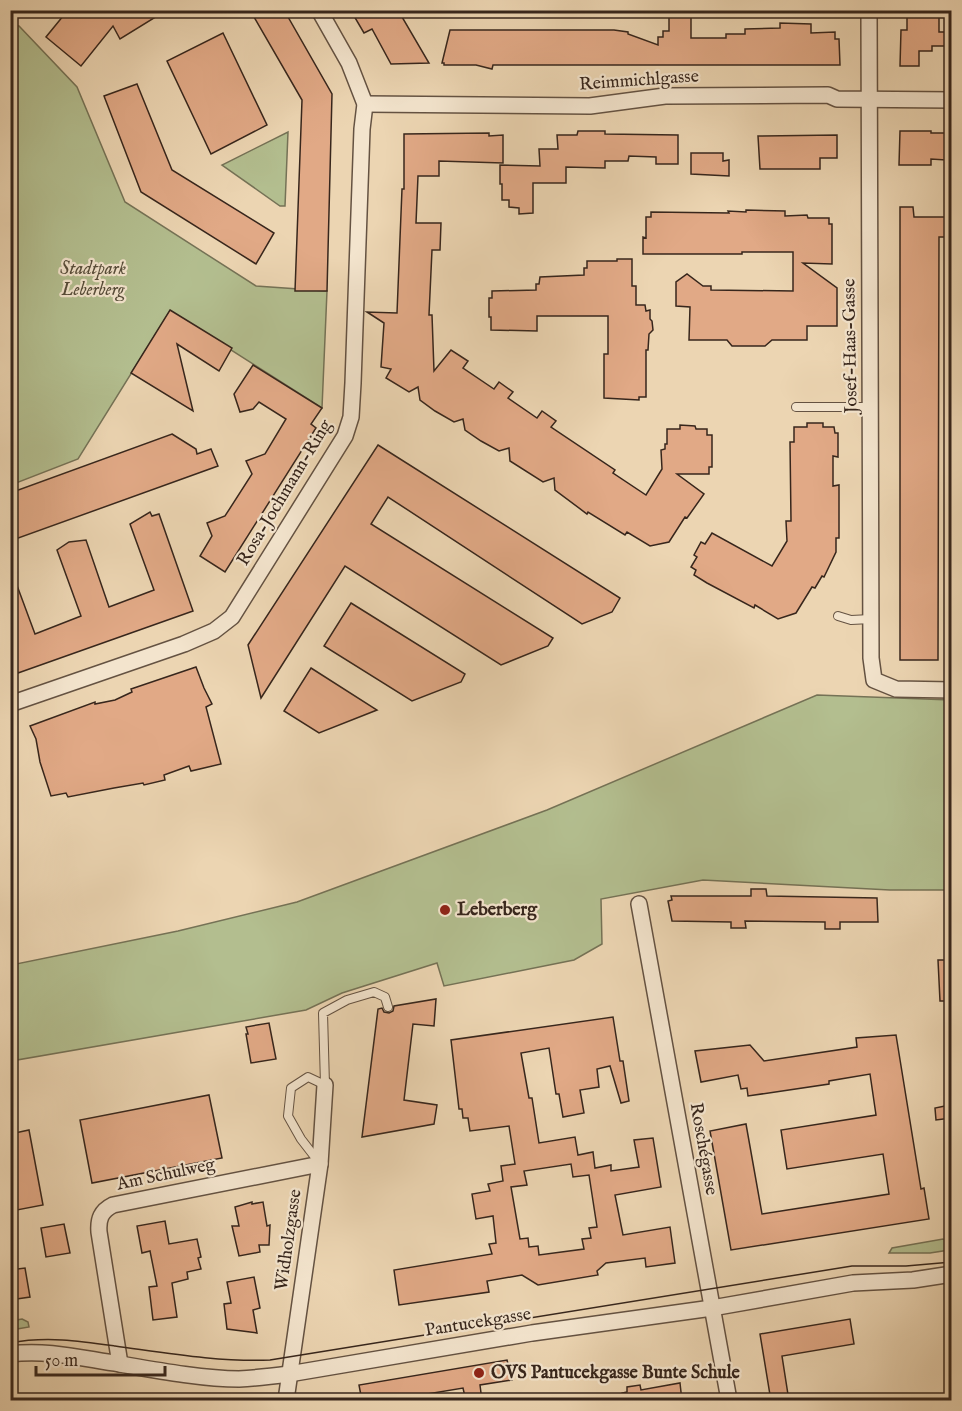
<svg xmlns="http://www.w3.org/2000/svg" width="962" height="1411" font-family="'IM FELL English',serif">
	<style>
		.green { fill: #b3be8f; stroke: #757256; stroke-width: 1.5 }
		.building { fill: #e1a986; stroke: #37261c; stroke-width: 1.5; fill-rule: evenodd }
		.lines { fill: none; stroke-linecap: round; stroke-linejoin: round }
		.service-casing { stroke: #645242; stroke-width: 10 }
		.minor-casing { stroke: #645242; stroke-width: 18 }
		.service { stroke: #f3e4cd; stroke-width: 8 }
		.minor { stroke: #f3e4cd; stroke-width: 15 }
		.tram { stroke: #37261c; stroke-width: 1.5 }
		.poi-dot { fill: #8f2418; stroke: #f3e4cd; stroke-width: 2 }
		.labels { text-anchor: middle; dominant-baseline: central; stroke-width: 4.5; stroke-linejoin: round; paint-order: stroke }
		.street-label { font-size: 18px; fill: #37261c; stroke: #f3e4cd }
		.park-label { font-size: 18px; font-style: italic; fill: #564c39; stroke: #f3e4cd }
		.poi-label { font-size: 18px; font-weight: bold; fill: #37261c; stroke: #f3e4cd; text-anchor: start }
	</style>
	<rect width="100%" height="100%" fill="#ecd5b2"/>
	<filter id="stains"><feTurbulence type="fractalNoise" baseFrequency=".00333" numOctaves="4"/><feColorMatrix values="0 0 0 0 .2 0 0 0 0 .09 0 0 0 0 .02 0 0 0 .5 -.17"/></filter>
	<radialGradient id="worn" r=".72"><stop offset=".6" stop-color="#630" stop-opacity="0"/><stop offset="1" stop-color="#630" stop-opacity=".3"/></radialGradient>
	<g class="green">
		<path d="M11 25 19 26 77 87 125 202 256 286 327 291 322 408 170 311 78 459 11 485Z"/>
		<path d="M288 132 285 206H280L222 165Z"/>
		<path d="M817 695 951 700V890H890L703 880 601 899 602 944 574 960 444 986 437 963 342 993 306 1010 11 1061V965L178 931 297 902 547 810Z"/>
		<path d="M943 1239 949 1243V1250L930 1253H889L892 1248Z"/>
		<path d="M22 1319 28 1322 29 1327 11 1330V1321Z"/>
	</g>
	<g class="building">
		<path d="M68 10H167L120 39 113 26 81 66 46 37Z"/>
		<path d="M250 10H284L332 94 327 291H295L302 100Z"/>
		<path d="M364 10H398L429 63 391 64 372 29 364 33 354 16Z"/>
		<path d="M669 10H691V38H726V34H745V29L780 28V23L811 24V33L835 32V39H839L840 65H493L492 69 476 65H444V63H442L450 30H614L628 32V34L658 45V37H663V31H669Z"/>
		<path d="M907 10H939V32H951V46H932V51H919V66H900L901 30H907Z"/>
		<path d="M223 33 267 125 211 154 167 61Z"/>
		<path d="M137 84 172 170 274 233 256 264 141 192 104 96Z"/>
		<path d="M578 131H605V134L678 135V164H656V157L629 156 628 161H605V168L566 167V183H533V213L519 214V208L509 207V200H502V184H500V165L540 166 539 149H558L557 135H577Z"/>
		<path d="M900 131H931V133H947L946 160 931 159V165H899Z"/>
		<path d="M489 133V136L503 135V163L439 161V176H418L416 223H441L440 250H432L429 315H432L434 371 451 350 468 361 463 368 494 389 499 382 513 392 508 398 537 418 542 411 556 421 551 427 615 470 613 473 646 495 662 469 661 450 665 449V444H667V429H680V425L695 426 696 429H707V435H712V467H709V474H677L704 494 687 518 685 517 669 542 650 546 627 532 625 535 588 512 587 514 555 490 554 478 543 482 510 461 509 448 499 451 481 441 465 430 463 419 454 422 435 411 420 400 418 387 409 392 386 378 391 369 381 367 384 323 367 312 397 313 402 189H404V134Z"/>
		<path d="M837 135V158H820V169H760L758 136Z"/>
		<path d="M691 153H723V161L729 160V176L691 174Z"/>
		<path d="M900 207H913L914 217H951V237H939L938 660H900Z"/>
		<path d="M746 210 785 211V216L807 215 808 218H829V224H832V264L803 263 837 288V326H807V340H772L765 346H732L727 340H689L690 307 676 306V282L687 274 703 286H711V290L793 291V252H742V254H643V237L646 238V217H651V212L729 213 728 211 746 212Z"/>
		<path d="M617 259H632V286H636V305H645L646 311 650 310V319L652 321 653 330 649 334 648 350H646V397H639V400L604 398V354H608V316H537V331L491 330V317H489V298H492V291L536 290V284H539L540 277 584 275V268H587V261H617Z"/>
		<path d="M170 310 232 348 219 371 177 344 193 411 131 373Z"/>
		<path d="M253 365 322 408 311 424 316 428 225 572 200 556 212 536 207 523 225 516 252 474 246 461 265 454 286 419 259 402 253 409 240 412 234 394Z"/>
		<path d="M807 423H823V427H834L835 433H838V457L833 456V486L839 485V538H836V552L824 577 822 576 815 588 812 587 796 613 778 619 755 605 754 608 707 583 694 575 696 570 691 567 697 557 694 555 701 542 705 544 712 533 772 566 787 541 786 521H791L790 442H794V427H807Z"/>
		<path d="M172 434 196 449 197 454 211 449 218 466 10 541V493Z"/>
		<path d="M378 445 620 598 612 612 582 624 388 497 371 524 553 638 548 646 501 665 345 566 261 698 248 645Z"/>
		<path d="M150 512 152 516 159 514 193 611 18 673 10 652V572H12L35 634 81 616 57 550 69 542 86 540 109 607 154 590 130 524Z"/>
		<path d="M351 603 465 674 461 682 412 701 324 646Z"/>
		<path d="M196 667 204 688 212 704 206 707 221 764 191 771 189 766 164 775 165 780 144 785 143 783 114 788 68 797 66 793 51 796 40 762 36 739 30 726 95 702V704L115 700 132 692 131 689Z"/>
		<path d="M311 668 377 710 319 733 284 711Z"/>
		<path d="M751 889H766L767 896 877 898 878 922H840V929H825V922L745 921 746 928H731V922L672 921 668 901 672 900 671 896H751Z"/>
		<path d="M938 960H951V1001H940Z"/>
		<path d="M436 999 434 1026 413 1024 404 1100 437 1105 434 1124 362 1137 378 1009 382 1008 384 1012 389 1013 393 1011 394 1006Z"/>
		<path d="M613 1017 620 1061H623L629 1101 621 1103 610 1066 597 1069 599 1087 580 1090 584 1113 563 1117 559 1094H556L549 1048 521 1053 529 1098H532L539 1143 575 1137 578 1155 593 1152 595 1168 611 1165V1171L639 1167 634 1140 653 1138 661 1187 615 1195 623 1235 670 1227 675 1263 646 1267 645 1258 606 1263 597 1271 598 1275 538 1285 522 1275 487 1281 489 1292 399 1305 394 1270 492 1254 489 1244 496 1243 493 1216 476 1219 472 1194 490 1191 488 1184 503 1181 501 1166 515 1164 509 1126 470 1131 468 1118H463L462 1109H459L451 1040ZM571 1164 573 1177 589 1175 597 1227 589 1228 591 1238 582 1239 584 1249 539 1255 538 1246 529 1247 528 1238 520 1239 511 1187 527 1185 524 1171Z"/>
		<path d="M269 1023 276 1059 251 1063 246 1034H248L246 1027Z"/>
		<path d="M896 1035 921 1189 924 1188 929 1219 731 1250 710 1131 746 1124 762 1214 889 1194 883 1154 787 1169 781 1130 876 1115 870 1074 829 1081V1084L748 1096 747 1088 741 1089 738 1075 701 1082 695 1051 750 1045 764 1061 857 1047 856 1038Z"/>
		<path d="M209 1095 222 1158 92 1183 80 1120Z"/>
		<path d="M950 1105 951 1118 936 1120 935 1108Z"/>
		<path d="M29 1130 43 1205 17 1210 10 1178V1134Z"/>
		<path d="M252 1202V1204L263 1202 267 1226 270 1225 269 1245H259L260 1252 239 1256 232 1226H239L235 1207Z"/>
		<path d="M165 1221 169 1244 197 1239 201 1257 198 1258 201 1269 187 1272 188 1279 172 1283 177 1317 153 1320 149 1287 157 1286 150 1251 142 1253 137 1226Z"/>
		<path d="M64 1224 70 1253 46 1257 41 1228Z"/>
		<path d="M25 1268 30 1297 10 1300V1270Z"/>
		<path d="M254 1277 260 1308 253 1310 257 1333 227 1329 224 1304 231 1303 227 1282Z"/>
		<path d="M850 1319 854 1344 782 1356 789 1401H771L760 1334Z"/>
		<path d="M507 1360 512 1380 480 1385 482 1401H466L463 1388 385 1401H362L359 1385Z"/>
		<path d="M680 1383 682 1401H623L622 1393 627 1392V1387L640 1385 641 1390Z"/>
	</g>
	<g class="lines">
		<g class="service-casing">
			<g id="service">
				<path d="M796 407H871"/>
				<path d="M838 616 851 620 871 619"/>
				<path d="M318 1161 301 1139 288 1116 291 1088 308 1077 325 1085 323 1013 347 1000 374 992 385 997 388 1007"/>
			</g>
		</g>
		<g class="minor-casing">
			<g id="minor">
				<path d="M869 10 871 658 874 680 896 689 952 690"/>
				<path d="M365 104 590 106 665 96 828 95 837 99 952 100"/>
				<path d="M10 704 184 644 214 631 232 617 345 436 351 417 353 383 362 129 365 104 349 63 319 10"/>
				<path d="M639 904 729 1400"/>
				<path d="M10 1354C48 1349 84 1359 120 1364 155 1370 204 1379 239 1379 256 1378 273 1376 289 1374L532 1333 712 1308 853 1283 913 1280 952 1274"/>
				<path d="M120 1364 99 1232C98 1219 101 1211 113 1205L320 1164"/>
				<path d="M286 1400 320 1164 325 1085"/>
			</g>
		</g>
		<use href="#service" class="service"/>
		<use href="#minor" class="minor"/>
		<path class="tram" d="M10 1343C46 1336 80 1341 115 1346 167 1353 218 1362 270 1360L852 1266H906L952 1262"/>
	</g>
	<g class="poi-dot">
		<circle cx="445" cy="910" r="6"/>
		<circle cx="479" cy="1373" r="6"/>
	</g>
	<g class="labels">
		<g class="street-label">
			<text transform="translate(639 81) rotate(-4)">Reimmichlgasse</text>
			<text transform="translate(851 346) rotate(-91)">Josef-Haas-Gasse</text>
			<text transform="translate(285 493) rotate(-59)">Rosa-Jochmann-Ring</text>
			<text transform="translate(703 1149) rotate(80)">Roschégasse</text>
			<text transform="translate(166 1175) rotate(-12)">Am Schulweg</text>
			<text transform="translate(289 1240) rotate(-82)">Widholzgasse</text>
			<text transform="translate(478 1323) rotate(-9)">Pantucekgasse</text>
		</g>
		<g class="park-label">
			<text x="93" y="269">Stadtpark<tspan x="93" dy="21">Leberberg</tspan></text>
		</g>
		<g class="poi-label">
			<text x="457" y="910">Leberberg</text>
			<text x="491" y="1373">OVS Pantucekgasse Bunte Schule</text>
		</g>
	</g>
	<rect width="962" height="1411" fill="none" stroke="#ecd5b2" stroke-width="36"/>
	<rect x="12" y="12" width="938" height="1387" fill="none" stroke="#37261c" stroke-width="3"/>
	<rect x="18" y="18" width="926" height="1375" fill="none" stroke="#37261c" stroke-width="1.5"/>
	<path d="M36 1366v9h129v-9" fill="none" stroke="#37261c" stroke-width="3"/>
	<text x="45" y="1366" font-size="18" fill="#37261c" stroke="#f3e4cd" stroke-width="4.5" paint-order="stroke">50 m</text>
	<rect width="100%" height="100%" filter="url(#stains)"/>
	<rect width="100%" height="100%" fill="url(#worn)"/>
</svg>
